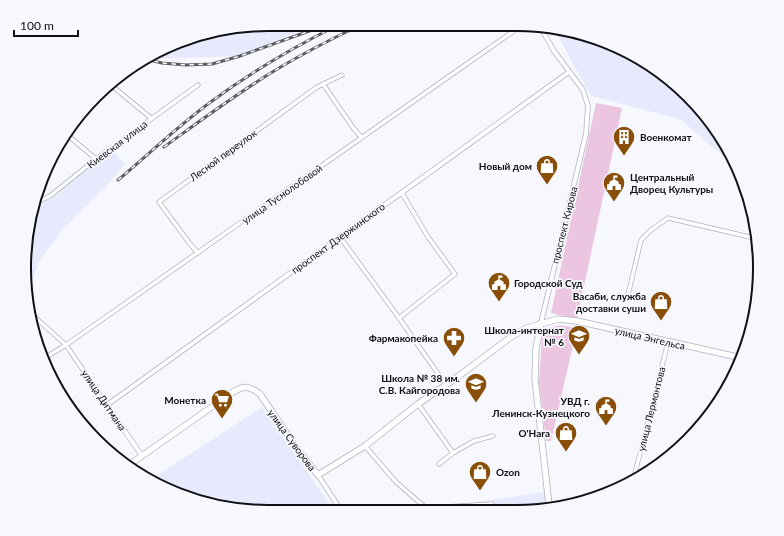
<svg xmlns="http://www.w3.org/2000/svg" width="784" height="536" font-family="Lato,sans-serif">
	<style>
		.built { fill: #e7eafc }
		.green { fill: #ecc5e1 }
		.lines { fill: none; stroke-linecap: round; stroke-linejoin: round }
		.minor-casing { stroke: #b0b3c1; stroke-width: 5 }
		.tertiary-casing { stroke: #b0b3c1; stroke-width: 5.5 }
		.primary-casing { stroke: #b0b3c1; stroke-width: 7 }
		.minor { stroke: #fff; stroke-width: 3.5 }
		.tertiary { stroke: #fff; stroke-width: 4 }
		.primary { stroke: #fff; stroke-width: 5.5 }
		.rail-casing { stroke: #5c5c61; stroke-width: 3 }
		.rail { stroke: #f7f8fe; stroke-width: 1.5; stroke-dasharray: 4.5; stroke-linecap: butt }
		.labels { text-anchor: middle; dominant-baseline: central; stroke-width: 3.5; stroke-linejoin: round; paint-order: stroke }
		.poi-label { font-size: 10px; font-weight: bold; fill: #0f0f14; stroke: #f7f8fe; text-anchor: end }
		.street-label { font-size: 10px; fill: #0f0f14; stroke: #f7f8fe }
		.rim { fill: none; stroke: #0f0f14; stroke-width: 2 }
	</style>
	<rect width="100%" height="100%" fill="#f7f8fe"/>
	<g class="built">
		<path d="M268 24 313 25 239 56 149 59 146 58 190 37Z"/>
		<path d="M554 29H563L624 49 688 95 737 168 680 119 591 96Z"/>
		<path d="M113 151 125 165 105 188 63 229 39 261 32 281 27 285 25 252 35 208 56 196 90 165Z"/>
		<path d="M262 407 333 509 221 507 160 487 150 480Z"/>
		<path d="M544 492 546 506 516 512 444 511 443 507Z"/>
	</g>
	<g class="green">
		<path d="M596 103 622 108 577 319 551 313Z"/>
		<path d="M560 325 577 328 551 441H546L539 382 542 336 548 328Z"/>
	</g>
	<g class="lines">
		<g class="minor-casing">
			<g id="minor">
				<path d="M323 84 354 129 361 137"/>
				<path d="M111 85 151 118"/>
				<path d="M66 134 96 159"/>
				<path d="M36 203 50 196 96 159 198 85"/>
				<path d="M340 237 399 318 446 385"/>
				<path d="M198 253 190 244 159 202 317 87 342 75"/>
				<path d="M627 299 641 240 651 230 668 218 754 238"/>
				<path d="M28 311 66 345 107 405"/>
				<path d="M399 318 455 274 428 237 402 193"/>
				<path d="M45 359 51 354 66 345 518 28"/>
				<path d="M418 404 453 453"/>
				<path d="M365 446 396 482 426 508 492 504"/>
				<path d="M439 464 453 453 474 441 493 436"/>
				<path d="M634 477 668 342"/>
			</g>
		</g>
		<g class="tertiary-casing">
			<g id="tertiary">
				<path d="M541 28 554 51 583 90 588 106 586 134 541 323"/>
				<path d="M142 456 107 405 569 72"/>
				<path d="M318 475 340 509"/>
			</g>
		</g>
		<g class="primary-casing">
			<g id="primary">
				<path d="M541 323 536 348 535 379 549 505"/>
				<path d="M129 465 233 392C245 385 249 386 260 394L298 450 318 475 365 446 418 404 456 378 511 337 527 328 558 319 577 321 742 358"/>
			</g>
		</g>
		<use href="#minor" class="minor"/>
		<use href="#tertiary" class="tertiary"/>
		<use href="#primary" class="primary"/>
		<g class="rail-casing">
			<g id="rail">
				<path d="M145 59 162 63 186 65 212 64 240 56 326 25"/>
				<path d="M164 147C200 121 236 94 274 71 302 54 331 39 361 25"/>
				<path d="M118 180C149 154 179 125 212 101 251 72 294 47 338 25"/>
			</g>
		</g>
		<use href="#rail" class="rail"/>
	</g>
	<defs>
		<g id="building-pin" transform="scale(1.15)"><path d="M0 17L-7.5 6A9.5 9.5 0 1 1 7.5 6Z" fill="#894f08" stroke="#f7f8fe"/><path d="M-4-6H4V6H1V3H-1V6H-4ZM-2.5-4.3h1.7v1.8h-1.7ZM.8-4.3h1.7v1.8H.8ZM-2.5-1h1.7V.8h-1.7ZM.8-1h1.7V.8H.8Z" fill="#fff"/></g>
		<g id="shop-pin" transform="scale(1.15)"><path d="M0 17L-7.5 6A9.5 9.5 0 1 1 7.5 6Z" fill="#894f08" stroke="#f7f8fe"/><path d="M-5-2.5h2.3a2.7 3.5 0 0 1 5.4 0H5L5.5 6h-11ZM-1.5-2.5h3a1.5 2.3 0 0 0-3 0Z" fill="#fff"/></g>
		<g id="civic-pin" transform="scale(1.15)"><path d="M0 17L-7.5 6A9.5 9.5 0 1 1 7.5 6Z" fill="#894f08" stroke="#f7f8fe"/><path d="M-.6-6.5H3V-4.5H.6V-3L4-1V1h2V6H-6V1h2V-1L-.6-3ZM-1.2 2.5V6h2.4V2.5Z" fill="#fff"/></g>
		<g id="school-pin" transform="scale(1.15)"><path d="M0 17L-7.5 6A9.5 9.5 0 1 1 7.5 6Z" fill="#894f08" stroke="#f7f8fe"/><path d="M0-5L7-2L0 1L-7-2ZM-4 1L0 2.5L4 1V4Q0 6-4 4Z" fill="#fff"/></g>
		<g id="pharmacy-pin" transform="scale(1.15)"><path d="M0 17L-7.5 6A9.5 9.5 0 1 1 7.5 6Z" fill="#894f08" stroke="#f7f8fe"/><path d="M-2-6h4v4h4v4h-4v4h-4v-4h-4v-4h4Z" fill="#fff"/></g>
		<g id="supermarket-pin" transform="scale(1.15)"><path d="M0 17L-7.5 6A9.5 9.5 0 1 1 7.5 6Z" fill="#894f08" stroke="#f7f8fe"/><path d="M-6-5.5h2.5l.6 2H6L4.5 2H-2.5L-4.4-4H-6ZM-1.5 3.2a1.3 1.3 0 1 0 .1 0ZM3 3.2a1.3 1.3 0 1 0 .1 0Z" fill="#fff"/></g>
	</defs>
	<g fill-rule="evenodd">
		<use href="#building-pin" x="624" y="137"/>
		<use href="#shop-pin" x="547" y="166"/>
		<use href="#civic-pin" x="614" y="183"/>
		<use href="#civic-pin" x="499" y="283"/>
		<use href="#shop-pin" x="661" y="302"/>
		<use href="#school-pin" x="579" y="336"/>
		<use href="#pharmacy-pin" x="454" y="338"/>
		<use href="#school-pin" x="476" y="384"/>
		<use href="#supermarket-pin" x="222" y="400"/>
		<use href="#civic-pin" x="606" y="407"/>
		<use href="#shop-pin" x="566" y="433"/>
		<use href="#shop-pin" x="480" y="472"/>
	</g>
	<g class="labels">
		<g class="poi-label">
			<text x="640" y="137" text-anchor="start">Военкомат</text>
			<text x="532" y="166">Новый дом</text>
			<text x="630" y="177" text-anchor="start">Центральный<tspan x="630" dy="12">Дворец Культуры</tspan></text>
			<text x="514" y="283" text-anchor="start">Городской Суд</text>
			<text x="646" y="296">Васаби, служба<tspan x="646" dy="12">доставки суши</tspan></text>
			<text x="564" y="330">Школа-интернат<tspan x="564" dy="12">№ 6</tspan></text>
			<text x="438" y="338">Фармакопейка</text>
			<text x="460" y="378">Школа № 38 им.<tspan x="460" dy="12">С.В. Кайгородова</tspan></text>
			<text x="206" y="400">Монетка</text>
			<text x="590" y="401">УВД г.<tspan x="590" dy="12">Ленинск-Кузнецкого</tspan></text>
			<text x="550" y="433">O'Hara</text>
			<text x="496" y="472" text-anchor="start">Ozon</text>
		</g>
		<g class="street-label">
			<text transform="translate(117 144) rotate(-37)">Киевская улица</text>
			<text transform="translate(223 155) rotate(-36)">Лесной переулок</text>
			<text transform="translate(282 194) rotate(-35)">улица Туснолобовой</text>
			<text transform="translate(564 225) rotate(-76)">проспект Кирова</text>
			<text transform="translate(338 238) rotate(-36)">проспект Дзержинского</text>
			<text transform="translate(650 338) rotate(13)">улица Энгельса</text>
			<text transform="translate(104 400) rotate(56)">улица Дитмана</text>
			<text transform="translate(651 409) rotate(-76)">улица Лермонтова</text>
			<text transform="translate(292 440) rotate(54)">улица Суворова</text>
		</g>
	</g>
	<path d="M0 0H784V536H0ZM268 31H516A237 237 0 0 1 753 268V268A237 237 0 0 1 516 505H268A237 237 0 0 1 31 268V268A237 237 0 0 1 268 31Z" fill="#f7f8fe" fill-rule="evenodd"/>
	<path class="rim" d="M268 31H516A237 237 0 0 1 753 268V268A237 237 0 0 1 516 505H268A237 237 0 0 1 31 268V268A237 237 0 0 1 268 31Z"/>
	<path d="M14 30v6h64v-6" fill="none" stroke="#0f0f14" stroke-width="2"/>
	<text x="20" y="30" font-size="12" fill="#0f0f14" stroke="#f7f8fe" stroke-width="3" paint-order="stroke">100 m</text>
</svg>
